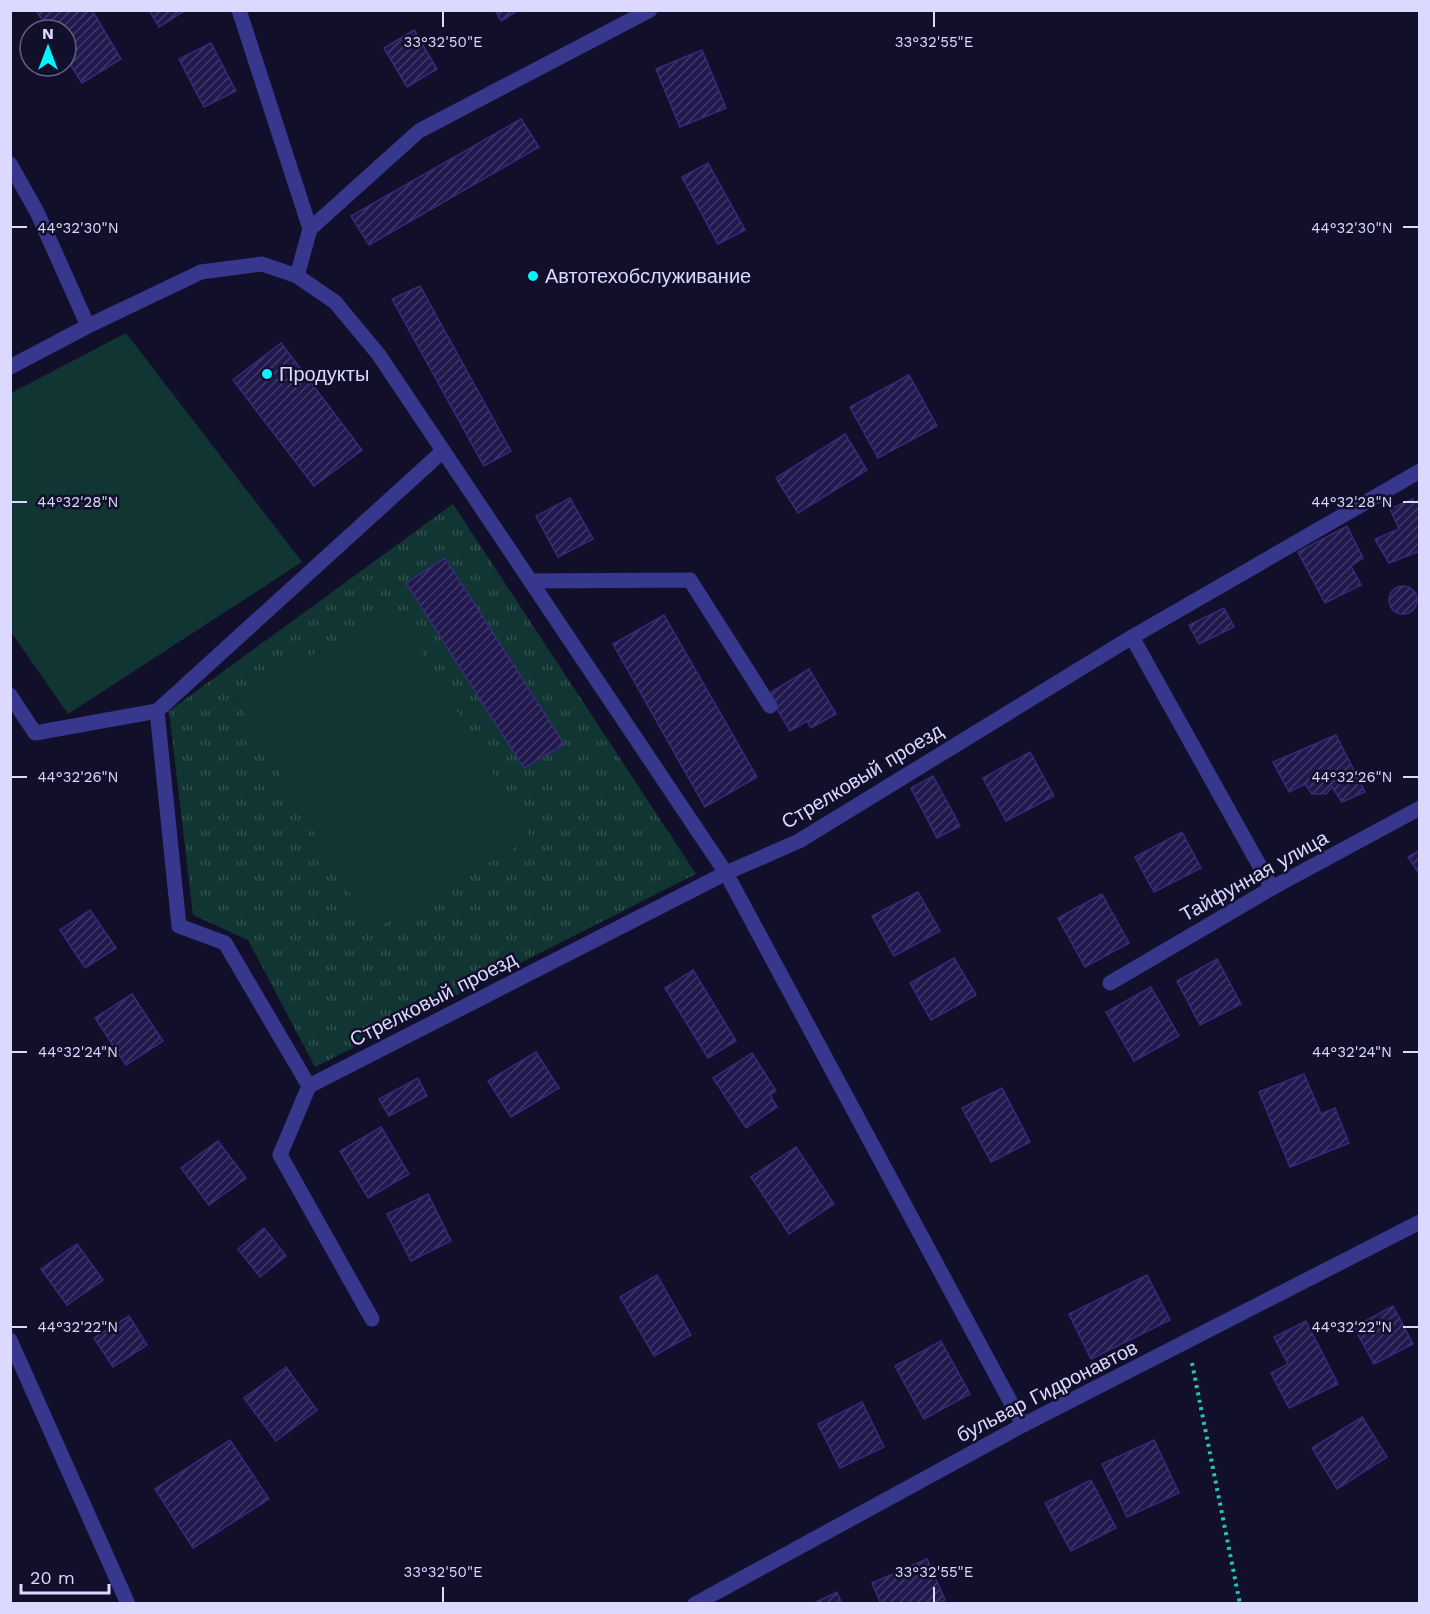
<svg xmlns="http://www.w3.org/2000/svg" width="1430" height="1614" font-family="'Work Sans',sans-serif">
	<style>
		.grass { fill: url(#grass-tufts) }
		.park { fill: #113532 }
		.building { fill: url(#building-hatch); stroke: #362a7b; stroke-width: 1.5 }
		.lines { fill: none; stroke-linecap: round; stroke-linejoin: round }
		.path { stroke: #27c4b3; stroke-width: 4; stroke-dasharray: 3 4.5; stroke-linecap: butt }
		.minor { stroke: #37378d; stroke-width: 15 }
		.ticks { fill: none; stroke: #dbd9ff; stroke-width: 2 }
		.poi-dot { fill: #05f2ff; stroke: #120f2b; stroke-width: 2 }
		.labels { text-anchor: middle; dominant-baseline: central; stroke-width: 5; stroke-linejoin: round; paint-order: stroke }
		.poi-label { font-size: 20px; fill: #dbd9ff; stroke: #120f2b; text-anchor: start }
		.street-label { font-size: 20px; fill: #dbd9ff; stroke: #120f2b }
		.ticks-label { font-size: 15px; text-anchor: middle; fill: #dbd9ff; stroke: #120f2b; stroke-width: 5; stroke-linejoin: round; paint-order: stroke }
	</style>
	<defs>
		<pattern id="grass-tufts" width="24" height="20" patternUnits="userSpaceOnUse" patternTransform="scale(1.5)"><rect width="24" height="20" fill="#113532"/><path d="M3 7l-1-3M5 7V3M7 7l1-3M15 17l-1-3M17 17v-4M19 17l1-3" fill="none" stroke="#335251"/></pattern>
		<pattern id="building-hatch" width="6" height="6" patternUnits="userSpaceOnUse" patternTransform="scale(1.5)"><rect width="6" height="6" fill="#21194d"/><path d="M-1 1l2-2M0 6l6-6M5 7l2-2" fill="none" stroke="#413a68"/></pattern>
	</defs>
	<rect width="100%" height="100%" fill="#120f2b"/>
	<path class="grass" d="M453 504 696 874 315 1067 248 940 193 915 169 711Z"/>
	<g class="park">
		<path d="M126 333 302 562 68 714 11 632V393Z"/>
		<path d="M395 606 531 838 372 931 236 699Z"/>
	</g>
	<g class="building">
		<path d="M40 10H92L121 59 82 83 66 58V30H49L37 12Z"/>
		<path d="M149 10H186L159 27Z"/>
		<path d="M495 10H519L501 21Z"/>
		<path d="M414 30 437 69 407 87 384 48Z"/>
		<path d="M211 43 236 91 204 107 179 59Z"/>
		<path d="M702 50 726 108 680 127 656 69Z"/>
		<path d="M521 119 539 147 369 245 351 216Z"/>
		<path d="M708 163 745 230 718 244 682 177Z"/>
		<path d="M420 286 511 451 484 466 392 299Z"/>
		<path d="M281 343 362 450 314 486 233 380Z"/>
		<path d="M909 375 937 426 878 458 850 407Z"/>
		<path d="M845 434 867 470 798 513 776 478Z"/>
		<path d="M570 498 593 539 558 557 536 516Z"/>
		<path d="M1413 499V503L1420 500V551L1389 563 1375 539 1399 529 1390 509Z"/>
		<path d="M1347 526 1363 558 1351 566 1361 585 1325 603 1298 552Z"/>
		<path d="M445 558 564 744 524 768 406 583Z"/>
		<circle cx="1403" cy="600" r="14"/>
		<path d="M1224 608 1234 627 1199 644 1189 625Z"/>
		<path d="M664 615 757 777 705 807 613 644Z"/>
		<path d="M809 669 836 714 811 728 807 721 790 731 768 694Z"/>
		<path d="M1336 735 1365 792 1342 802 1332 787 1326 794H1312L1305 784 1289 792 1273 762Z"/>
		<path d="M1030 752 1054 796 1006 821 983 778Z"/>
		<path d="M933 776 960 826 937 838 911 788Z"/>
		<path d="M1182 832 1201 868 1154 892 1135 857Z"/>
		<path d="M1420 850V875L1408 857Z"/>
		<path d="M918 892 940 931 894 956 872 916Z"/>
		<path d="M1102 894 1129 943 1085 967 1058 918Z"/>
		<path d="M90 910 116 948 85 968 60 930Z"/>
		<path d="M954 958 976 995 931 1020 910 983Z"/>
		<path d="M1217 959 1241 1004 1200 1025 1177 981Z"/>
		<path d="M693 970 736 1041 708 1058 665 988Z"/>
		<path d="M1151 987 1179 1036 1134 1061 1106 1012Z"/>
		<path d="M132 994 163 1041 126 1065 95 1018Z"/>
		<path d="M536 1052 559 1088 511 1117 488 1081Z"/>
		<path d="M752 1053 776 1091 770 1095 777 1107 746 1128 713 1078Z"/>
		<path d="M1304 1074 1321 1114 1335 1108 1349 1143 1290 1167 1259 1092Z"/>
		<path d="M418 1078 427 1096 389 1116 379 1099Z"/>
		<path d="M1002 1088 1030 1142 991 1162 962 1108Z"/>
		<path d="M381 1127 409 1174 368 1198 340 1151Z"/>
		<path d="M218 1141 246 1178 209 1205 181 1168Z"/>
		<path d="M796 1147 834 1204 789 1234 751 1177Z"/>
		<path d="M428 1194 451 1241 411 1261 387 1214Z"/>
		<path d="M264 1228 286 1256 260 1277 238 1249Z"/>
		<path d="M77 1244 103 1280 67 1305 41 1269Z"/>
		<path d="M657 1275 691 1335 654 1356 620 1297Z"/>
		<path d="M1147 1275 1170 1320 1091 1359 1069 1314Z"/>
		<path d="M1393 1306 1413 1344 1374 1364 1354 1327Z"/>
		<path d="M129 1316 147 1345 113 1367 94 1338Z"/>
		<path d="M1306 1321 1338 1384 1289 1408 1271 1373 1288 1364 1274 1337Z"/>
		<path d="M941 1341 970 1394 924 1419 895 1366Z"/>
		<path d="M286 1367 317 1410 276 1441 244 1398Z"/>
		<path d="M862 1402 884 1447 840 1468 818 1424Z"/>
		<path d="M1362 1417 1387 1457 1337 1489 1312 1448Z"/>
		<path d="M230 1440 269 1499 193 1548 155 1489Z"/>
		<path d="M1154 1440 1179 1493 1127 1517 1102 1464Z"/>
		<path d="M1091 1480 1116 1528 1071 1551 1045 1503Z"/>
		<path d="M927 1559 945 1600 937 1604H881L872 1583Z"/>
		<path d="M837 1592 842 1604H812Z"/>
	</g>
	<g class="lines">
		<path class="path" d="M1192 1363 1240 1604"/>
		<g class="minor">
			<path d="M239 10 310 229 297 276"/>
			<path d="M10 164 37 212 88 326"/>
			<path d="M310 229 419 131 650 10"/>
			<path d="M10 367 88 326 201 272 262 264 297 276 335 302 379 355 726 873 1023 1425"/>
			<path d="M530 581 690 580 770 706"/>
			<path d="M1132 637 1272 888"/>
			<path d="M10 695 35 733 157 711 179 926 225 943 309 1086 280 1155 372 1319"/>
			<path d="M157 711 443 451"/>
			<path d="M1110 983 1272 888 1420 808"/>
			<path d="M309 1086 726 873 799 841 1132 637 1420 471"/>
			<path d="M10 1340 128 1604"/>
			<path d="M695 1604 1023 1425 1420 1222"/>
		</g>
	</g>
	<path class="ticks" d="M443 12V27M934 12V27M12 227H27M1403 227H1418M12 502H27M1403 502H1418M12 777H27M1403 777H1418M12 1052H27M1403 1052H1418M12 1327H27M1403 1327H1418M443 1587V1602M934 1587V1602"/>
	<g class="poi-dot">
		<circle cx="533" cy="276" r="6"/>
		<circle cx="267" cy="374" r="6"/>
	</g>
	<g class="labels">
		<g class="poi-label">
			<text x="545" y="276">Автотехобслуживание</text>
			<text x="279" y="374">Продукты</text>
		</g>
		<g class="street-label">
			<text transform="translate(862 776) rotate(-31)">Стрелковый проезд</text>
			<text transform="translate(1254 876) rotate(-29)">Тайфунная улица</text>
			<text transform="translate(433 999) rotate(-27)">Стрелковый проезд</text>
			<text transform="translate(1047 1391) rotate(-27)">бульвар Гидронавтов</text>
		</g>
	</g>
	<g class="ticks-label">
		<text x="443" y="47">33°32'50"E</text>
		<text x="934" y="47">33°32'55"E</text>
		<text x="78" y="233">44°32'30"N</text>
		<text x="1352" y="233">44°32'30"N</text>
		<text x="78" y="507">44°32'28"N</text>
		<text x="1352" y="507">44°32'28"N</text>
		<text x="78" y="782">44°32'26"N</text>
		<text x="1352" y="782">44°32'26"N</text>
		<text x="78" y="1057">44°32'24"N</text>
		<text x="1352" y="1057">44°32'24"N</text>
		<text x="78" y="1332">44°32'22"N</text>
		<text x="1352" y="1332">44°32'22"N</text>
		<text x="443" y="1577">33°32'50"E</text>
		<text x="934" y="1577">33°32'55"E</text>
	</g>
	<rect width="1430" height="1614" fill="none" stroke="#dbd9ff" stroke-width="24"/>
	<g transform="translate(48 48)"><circle r="28" fill="#120f2b" stroke="#626080" stroke-width="1.5"/>
	<path d="M0-4.5L10 22L0 15L-10 22Z" fill="#05f2ff"/>
	<text y="-9" font-size="16" font-weight="bold" text-anchor="middle" fill="#dbd9ff">N</text>
	</g>
	<path d="M21 1584v9h88v-9" fill="none" stroke="#dbd9ff" stroke-width="3"/>
	<text x="30" y="1584" font-size="18" fill="#dbd9ff" stroke="#120f2b" stroke-width="4.5" paint-order="stroke">20 m</text>
</svg>
